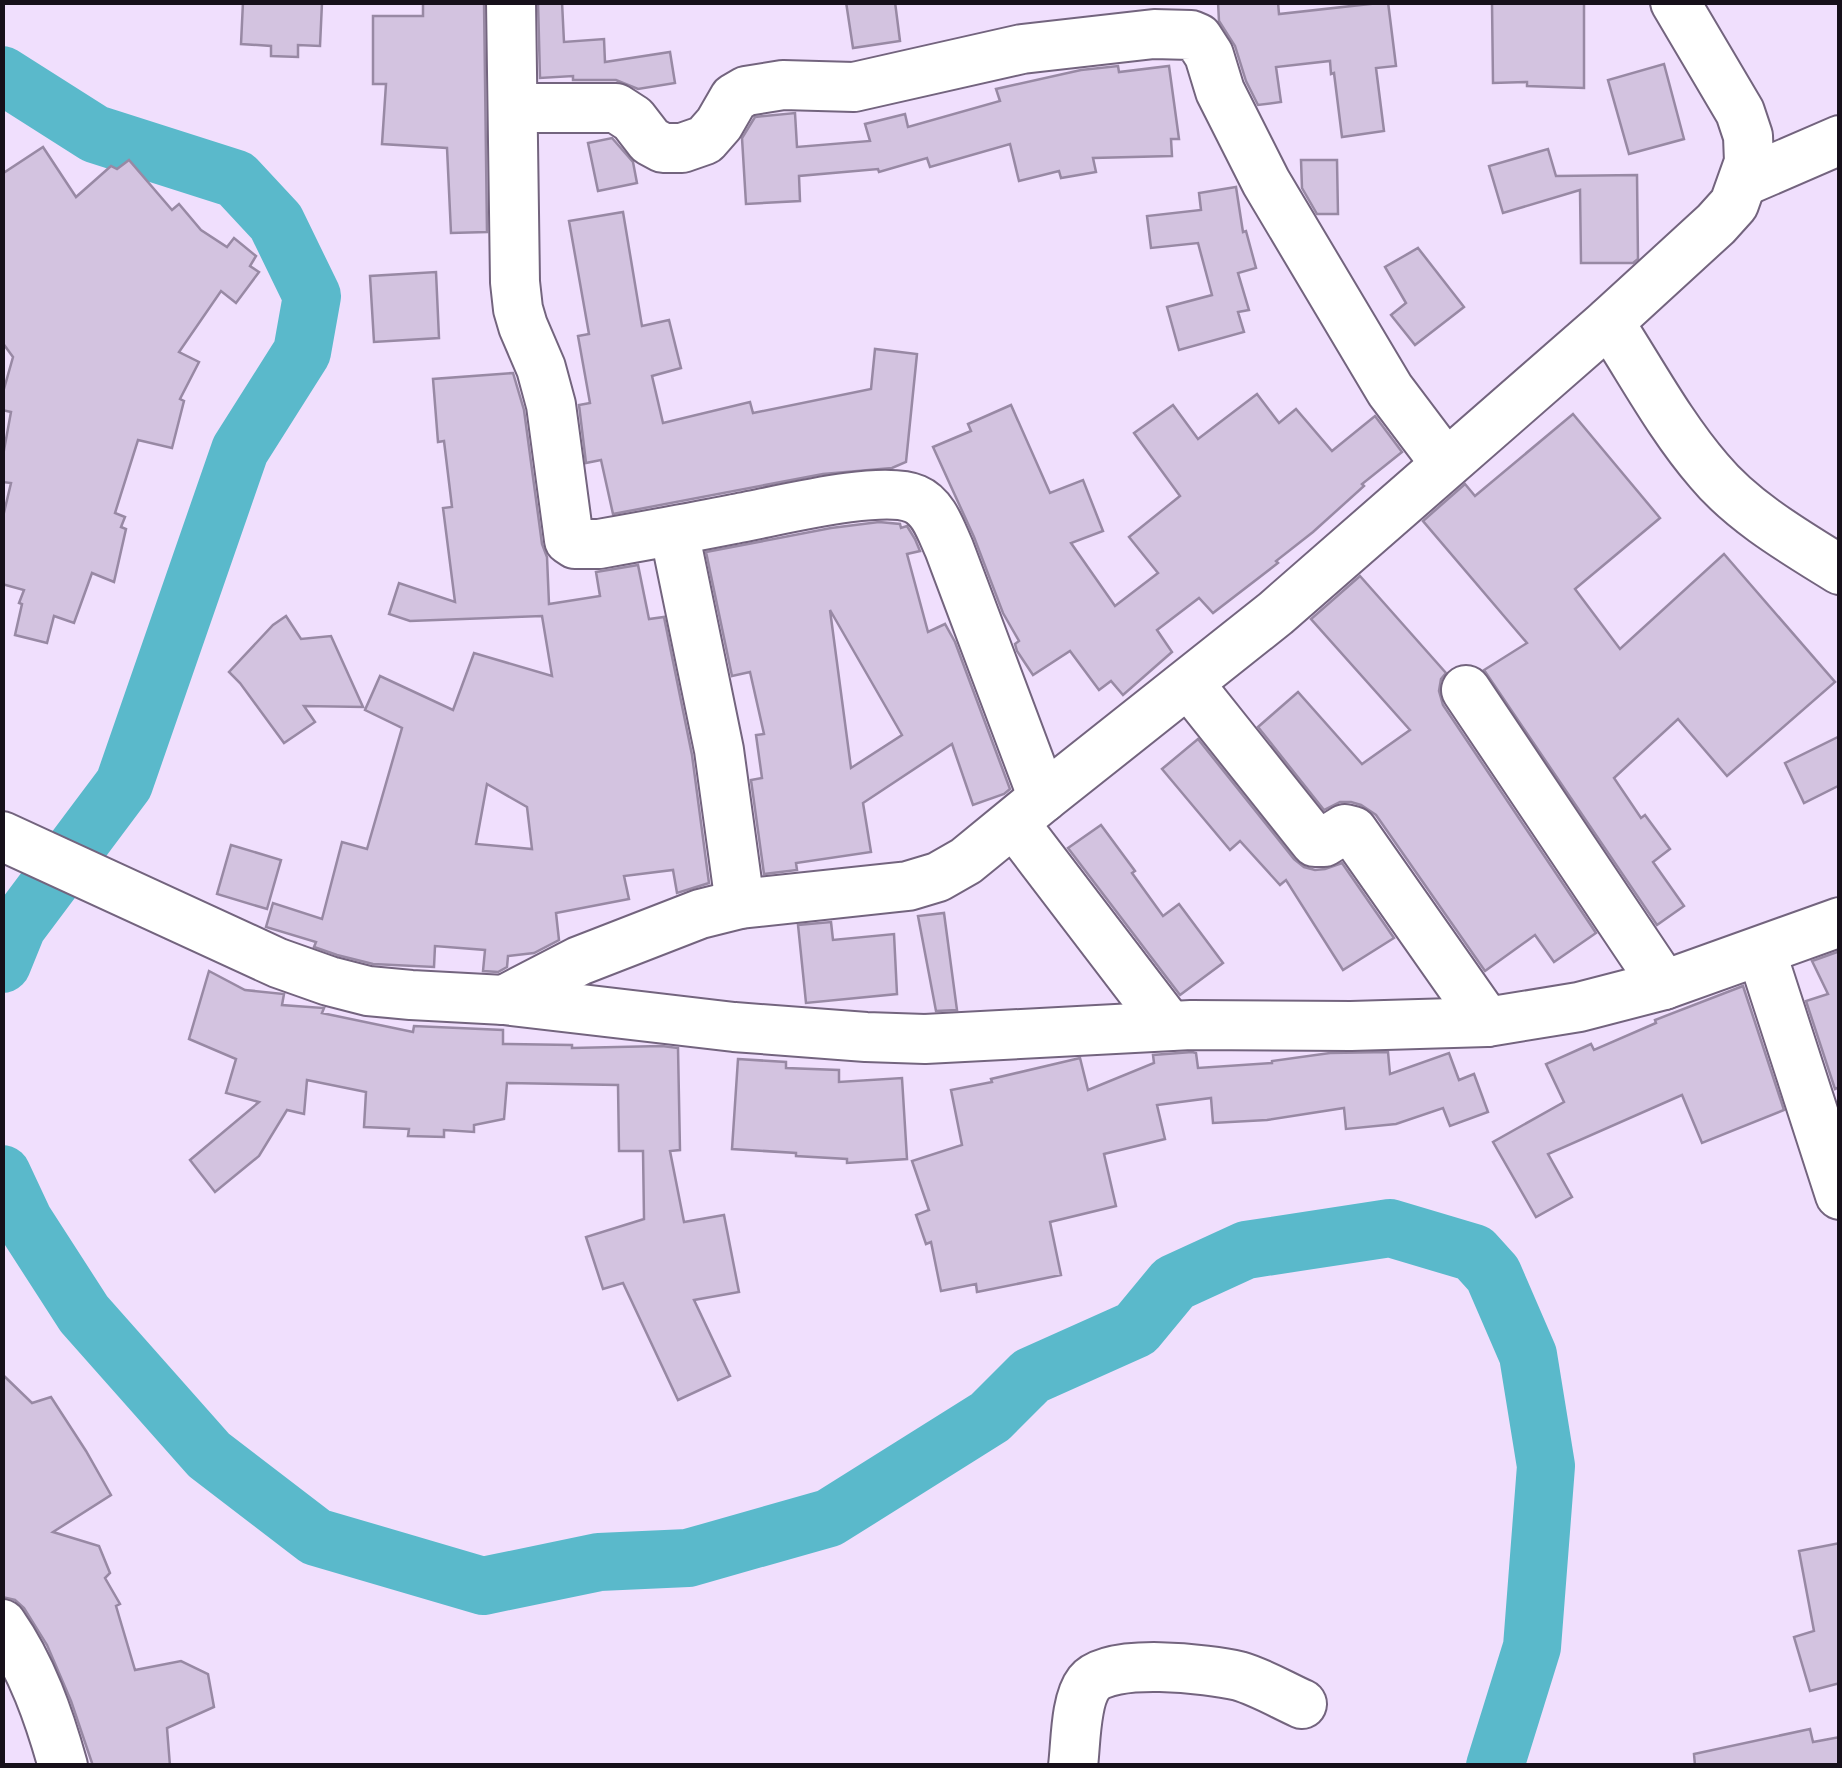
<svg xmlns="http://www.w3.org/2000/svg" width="1842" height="1768" font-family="Literata,serif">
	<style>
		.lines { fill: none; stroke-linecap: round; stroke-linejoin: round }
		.river { stroke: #5ab9cb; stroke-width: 58 }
		.building { fill: #d3c3e0; stroke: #9889a4; stroke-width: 2.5; fill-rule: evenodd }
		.minor-casing { stroke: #73647e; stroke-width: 52 }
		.minor { stroke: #fff; stroke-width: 48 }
	</style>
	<rect width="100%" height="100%" fill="#f0dffd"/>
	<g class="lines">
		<g class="river">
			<path d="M2 75 95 134 236 179 276 222 312 296 302 352 240 450 124 784 17 927 2 964"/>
			<path d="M2 1174 24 1221 84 1314 209 1455 316 1537 483 1586 599 1562 688 1558 829 1518 990 1417 1031 1376 1136 1329 1174 1283 1246 1250 1390 1228 1474 1253 1493 1274 1528 1355 1546 1466 1532 1647 1495 1766"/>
		</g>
	</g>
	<g class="building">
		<path d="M243 2 322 3 320 46 298 45V57L271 56V46L241 44Z"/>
		<path d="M423 2H484L487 232 451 233 447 148 382 144 386 84H373V16H423Z"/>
		<path d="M538 2H562L564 42 604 39 605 62 670 52 675 83 638 89 616 80H573V76L540 78Z"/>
		<path d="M846 2H895L900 41 853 48Z"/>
		<path d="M1218 2H1278L1279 14 1388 2 1396 66 1376 68 1384 131 1342 137 1334 73 1331 74 1330 61 1276 67 1281 102 1258 105 1246 81 1235 46 1219 21Z"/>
		<path d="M1492 2H1584V88L1527 86V82L1493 83Z"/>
		<path d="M1664 64 1684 139 1629 154 1608 80Z"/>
		<path d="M1118 66 1119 72 1169 66 1179 139H1171L1172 156 1093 158 1096 172 1061 178 1059 171 1019 181 1010 144 930 167 927 158 879 172 878 169 799 176 800 201 746 204 742 138 755 117 795 113 797 147 870 141 865 124 905 114 908 127 1000 101 996 89 1081 70Z"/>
		<path d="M612 138 633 162 637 183 598 191 588 143Z"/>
		<path d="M43 147 76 197 111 166 117 169 129 160 172 210 179 204 201 230 227 247 234 238 256 256 250 266 259 272 236 303 221 291 179 352 199 362 180 399 184 401 172 448 138 440 115 513 125 517 121 527 126 529 114 582 92 573 74 623 54 616 47 643 15 635 22 604 19 603 24 590 2 584V521L11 483 2 482V461L11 412 2 410V396L13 357 2 342V174Z"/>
		<path d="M1548 149 1556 176 1637 175 1638 259 1633 263H1581L1580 190 1503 213 1489 166Z"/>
		<path d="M1301 160H1337L1338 214H1317L1302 188Z"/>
		<path d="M1236 187 1243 232 1246 231 1256 268 1238 273 1249 310 1238 312 1244 332 1179 350 1167 307 1212 295 1198 243 1151 248 1147 216 1201 210 1199 193Z"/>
		<path d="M623 212 642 326 669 320 681 368 652 376 663 423 750 402 753 413 871 389 875 349 917 354 906 462 892 468 823 474 613 514 601 460 586 463 579 405 590 403 578 336 589 334 569 221Z"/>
		<path d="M1418 248 1464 307 1415 345 1391 315 1406 303 1385 267Z"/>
		<path d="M436 272 439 338 374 342 370 276Z"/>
		<path d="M513 373 524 410 542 544 547 557 549 604 600 596 596 572 638 565 649 619 664 617 692 755 709 883 677 893 673 870 624 876 629 899 556 913 559 940 534 953 508 956 507 967 498 972 483 971 485 950 435 946 434 967 373 964 337 955 314 947 316 942 266 927 273 903 322 919 342 842 367 849 402 728 365 710 380 676 453 710 474 653 552 676 542 616 410 621 389 614 399 583 455 602 443 508 452 507 444 441 438 442 433 379ZM487 784 527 807 532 849 476 844Z"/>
		<path d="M1257 394 1279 423 1296 409 1332 451 1375 416 1402 452 1362 484 1364 486 1313 532 1276 561 1278 563 1213 613 1199 598 1157 630 1172 652 1123 695 1111 681 1099 690 1070 651 1033 675 1017 651 1015 644 1019 641 1003 613 974 537 933 447 971 431 968 424 1011 405 1050 493 1083 480 1103 531 1071 543 1115 606 1158 573 1129 537 1180 496 1134 433 1173 405 1198 439Z"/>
		<path d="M1573 414 1660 518 1575 589 1620 649 1724 554 1835 682 1727 776 1678 719 1614 778 1641 818 1645 815 1670 849 1653 862 1684 906 1657 925 1484 670 1527 643 1423 521 1465 484 1475 496Z"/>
		<path d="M879 522 900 524 901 528 907 526 915 539 920 551 907 554 928 632 945 624 955 642 1010 789 1004 794 973 805 952 744 863 803 871 852 796 863 797 870 764 874 751 780 762 778 756 735 764 734 750 672 732 676 706 552 831 528ZM830 610 902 735 851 768Z"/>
		<path d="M1360 576 1446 673 1441 679 1439 691 1443 705 1596 933 1554 962 1535 935 1485 971 1376 815 1361 805 1351 802H1340L1324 810 1258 727 1298 692 1362 764 1410 730 1311 619Z"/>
		<path d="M286 616 301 639 331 636 363 707 304 706 315 722 284 743 240 683 229 672 273 625Z"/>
		<path d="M1840 736V785L1804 803 1785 763Z"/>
		<path d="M1198 739 1294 859 1304 867 1315 870 1325 869 1342 863 1394 938 1343 970 1286 880 1280 885 1240 841 1230 850 1162 769Z"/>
		<path d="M1101 825 1135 871 1132 873 1163 916 1179 904 1223 963 1180 995 1068 848Z"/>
		<path d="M231 845 281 860 267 909 217 894Z"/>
		<path d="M944 913 957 1010 936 1011 918 916Z"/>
		<path d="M831 922 833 940 894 934 897 994 806 1003 798 925Z"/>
		<path d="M1840 951V1087L1835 1089 1806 1001 1828 994 1812 961Z"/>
		<path d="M209 971 245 990 284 994 282 1005 324 1008 322 1013 413 1032 414 1026 503 1030V1044L572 1045V1048L662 1046 678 1048 680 1150 670 1151 684 1222 724 1215 739 1292 694 1300 730 1376 678 1400 623 1283 603 1289 586 1237 644 1219 643 1151H619L618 1085 507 1083 504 1119 474 1125V1132L444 1130V1137L408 1136 409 1129 364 1127 366 1092 307 1080 304 1114 287 1110 259 1156 215 1192 190 1160 259 1102 226 1093 236 1059 189 1039Z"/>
		<path d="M1743 986 1784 1110 1702 1143 1682 1095 1548 1154 1572 1197 1536 1217 1493 1142 1564 1102 1546 1064 1591 1044 1594 1050 1656 1023 1655 1020Z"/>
		<path d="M1192 1052 1196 1053 1198 1068 1272 1063V1061L1330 1053 1388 1052 1390 1074 1449 1053 1459 1080 1474 1074 1488 1112 1450 1126 1443 1108 1396 1124 1346 1129 1344 1108 1267 1120 1213 1123 1211 1098 1157 1105 1165 1139 1104 1154 1116 1206 1050 1222 1061 1275 977 1292 976 1284 941 1291 931 1242 926 1244 916 1215 929 1210 912 1161 962 1145 951 1090 992 1082 991 1079 1080 1058 1088 1090 1154 1063 1153 1055Z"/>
		<path d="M738 1059 786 1062V1068L839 1070V1082L902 1078 907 1159 847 1163V1159L796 1156V1153L732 1149Z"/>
		<path d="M2 1374 32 1403 51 1397 86 1451 111 1495 53 1532 99 1546 110 1573 105 1578 120 1604 116 1606 135 1670 181 1661 208 1674 214 1707 167 1728 170 1766H93L71 1701 47 1645 24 1608 15 1600 2 1597Z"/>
		<path d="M1840 1543V1683L1810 1691 1794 1637 1814 1631 1799 1551Z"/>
		<path d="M1810 1729 1813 1742 1840 1737V1766H1695L1694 1754Z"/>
	</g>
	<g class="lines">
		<g class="minor-casing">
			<g id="minor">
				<path d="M511 2 515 282 518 309 523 326 541 368 551 405 569 540 575 544H599C644 536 689 528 734 519 774 512 881 484 915 499 934 507 941 531 949 548L1043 798"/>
				<path d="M514 108H616L633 119 650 141 663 148H682L705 140 719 124 734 98 746 91 783 85 854 87 1022 49 1154 34 1191 35 1198 38 1209 55 1220 91 1266 182 1390 390 1445 463"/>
				<path d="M1743 182 1840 140"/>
				<path d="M1609 322C1641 371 1670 426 1709 471 1743 512 1795 542 1840 570"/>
				<path d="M674 531 719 750 740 904"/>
				<path d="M1189 684 1315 842H1324L1345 829 1353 831 1487 1022"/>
				<path d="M1466 690 1664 985"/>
				<path d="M1014 823 1169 1026"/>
				<path d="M2 836 278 963 329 981 368 991 411 995 504 1000 734 1027 866 1037 925 1039 1191 1025 1351 1026 1487 1022 1579 1007 1664 985 1840 922"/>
				<path d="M1761 951 1840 1195"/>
				<path d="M504 1000 579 961 700 914 740 904 908 886 938 877 966 861 1043 798 1276 613 1609 322 1716 224 1734 204 1749 162 1748 136 1740 112 1675 2"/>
				<path d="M2 1624C32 1667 49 1716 63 1766"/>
				<path d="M1073 1766C1076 1743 1075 1701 1089 1683 1109 1657 1209 1669 1239 1676 1260 1682 1282 1695 1302 1704"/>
			</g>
		</g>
		<use href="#minor" class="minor"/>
	</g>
	<rect width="1842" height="1768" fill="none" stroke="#16101a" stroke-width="10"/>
</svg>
